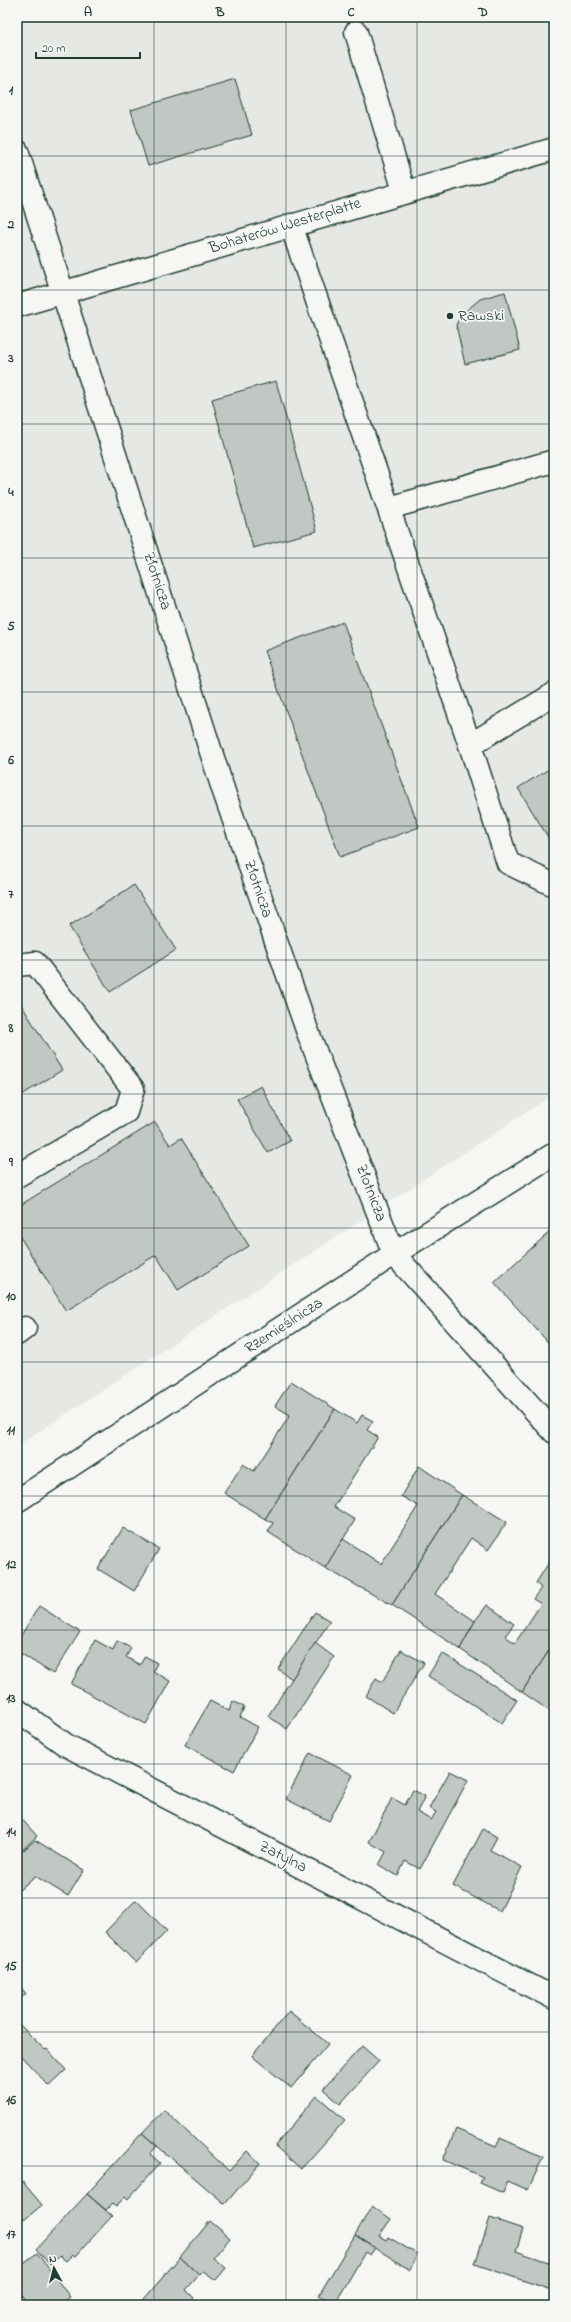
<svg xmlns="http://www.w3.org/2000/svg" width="571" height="2322" font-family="'Indie Flower',sans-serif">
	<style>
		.built { fill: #e6e8e4 }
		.building { fill: #c1c8c3; stroke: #1f3d34 }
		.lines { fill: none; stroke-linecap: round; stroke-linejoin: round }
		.minor-casing { stroke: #1f3d34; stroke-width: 25 }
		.minor { stroke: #f6f6f2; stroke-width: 22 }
		.grid { fill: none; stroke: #1f3d34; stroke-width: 1; stroke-opacity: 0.55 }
		.poi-dot { fill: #1f3d34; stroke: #f6f6f2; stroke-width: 1.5 }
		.labels { text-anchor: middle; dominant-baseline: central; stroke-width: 3.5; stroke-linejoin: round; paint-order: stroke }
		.street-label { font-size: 16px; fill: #1f3d34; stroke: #f6f6f2 }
		.poi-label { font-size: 16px; fill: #1f3d34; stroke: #f6f6f2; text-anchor: start }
		.neatline { fill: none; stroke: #1f3d34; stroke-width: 1.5 }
		.grid-label { font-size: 13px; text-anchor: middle; font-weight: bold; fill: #1f3d34 }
	</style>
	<rect width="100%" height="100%" fill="#f6f6f2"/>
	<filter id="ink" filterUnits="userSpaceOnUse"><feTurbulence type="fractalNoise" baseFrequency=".025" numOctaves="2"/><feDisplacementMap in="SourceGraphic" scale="8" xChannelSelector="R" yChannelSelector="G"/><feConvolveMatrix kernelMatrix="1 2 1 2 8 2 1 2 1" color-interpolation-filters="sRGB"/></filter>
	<g filter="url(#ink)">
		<path class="built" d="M17 17H554V1094L17 1446Z"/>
		<g class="building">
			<path d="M235 79 252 135 148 166 131 110Z"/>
			<path d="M505 292 520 350 465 364 456 325 461 315 480 299Z"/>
			<path d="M276 381 317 531 253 548 212 399Z"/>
			<path d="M343 622 419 827 340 857 264 651Z"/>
			<path d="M554 766V847L518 788Z"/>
			<path d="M134 885 176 950 110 992 69 926Z"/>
			<path d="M17 998 62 1070 17 1098Z"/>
			<path d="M261 1086 290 1141 268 1153 237 1099Z"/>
			<path d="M155 1122 170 1145 181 1138 249 1246 178 1290 156 1255 66 1311 17 1232V1207Z"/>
			<path d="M554 1228V1349L494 1282Z"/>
			<path d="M291 1381 335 1409 265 1519 224 1493 243 1464 254 1471 290 1415 275 1406Z"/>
			<path d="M335 1409 357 1423 362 1415 373 1421 367 1430 378 1437 334 1507 355 1520 325 1568 268 1532 273 1523 265 1519Z"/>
			<path d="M419 1466 462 1495 392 1605 325 1568 343 1539 381 1564 418 1506 401 1496Z"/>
			<path d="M462 1495 507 1522 488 1550 471 1538 435 1594 475 1621 460 1649 392 1605Z"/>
			<path d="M123 1528 159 1549 134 1591 98 1569Z"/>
			<path d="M553 1556 554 1643 522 1692 460 1649 475 1621 487 1605 514 1624 505 1636 515 1643 541 1604 533 1599 541 1588 536 1583Z"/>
			<path d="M39 1606 80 1632 53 1674 17 1651V1642Z"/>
			<path d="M315 1612 330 1621 292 1679 278 1669Z"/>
			<path d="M95 1640 113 1650 117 1641 131 1648 126 1657 140 1665 145 1656 157 1663 153 1671 170 1681 146 1724 71 1684Z"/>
			<path d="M315 1643 334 1657 287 1729 268 1716Z"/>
			<path d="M554 1643V1714L522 1692Z"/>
			<path d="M401 1650 424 1663 393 1713 366 1696 376 1678 382 1682Z"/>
			<path d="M442 1653 517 1700 502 1723 428 1676Z"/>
			<path d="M210 1701 229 1711 233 1701 244 1707 240 1717 258 1727 234 1771 185 1745Z"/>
			<path d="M310 1753 353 1775 329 1821 286 1799Z"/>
			<path d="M450 1771 468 1780 420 1869 405 1861 398 1876 379 1865 386 1852 369 1842 392 1798 405 1805 413 1790 425 1796 417 1812 431 1820 436 1812 429 1808Z"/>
			<path d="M17 1814 37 1836 17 1855Z"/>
			<path d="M483 1829 497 1837 490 1850 522 1867 500 1911 453 1886Z"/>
			<path d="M35 1840 84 1870 68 1896 35 1876 17 1892V1856Z"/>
			<path d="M136 1900 167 1931 136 1963 105 1932Z"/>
			<path d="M17 1982 26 1994 17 2001Z"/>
			<path d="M289 2011 328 2044 291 2088 252 2056Z"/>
			<path d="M20 2025 45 2050 47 2049 66 2070 49 2086 17 2052V2028Z"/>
			<path d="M362 2046 379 2061 340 2104 323 2089Z"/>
			<path d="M317 2096 345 2120 301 2169 275 2146Z"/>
			<path d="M164 2110 229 2171 247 2151 260 2163 225 2204 142 2133Z"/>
			<path d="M456 2129 496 2146 500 2138 543 2157 528 2190 508 2181 503 2193 480 2183 483 2177 443 2160Z"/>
			<path d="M142 2133 157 2146 150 2154 160 2163 128 2199 125 2196 116 2207 112 2204 106 2210 87 2194Z"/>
			<path d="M17 2175 42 2205 24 2220 17 2212Z"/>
			<path d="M87 2194 112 2216 75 2257 72 2255 66 2261 60 2256 50 2265 36 2249Z"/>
			<path d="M372 2206 391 2219 379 2236 386 2240 388 2237 417 2254 410 2270 355 2235Z"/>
			<path d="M490 2218 523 2229 516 2251 554 2264V2291L475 2264Z"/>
			<path d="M210 2221 230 2238 213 2258 226 2268 216 2280 203 2271 199 2275 180 2257Z"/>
			<path d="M355 2235 375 2248 370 2255 365 2252 335 2304 319 2295Z"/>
			<path d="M37 2253 70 2297 60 2305H29L17 2289V2268Z"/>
			<path d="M180 2257 199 2275 186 2290 194 2298 187 2305H179L175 2302 173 2305H139Z"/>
		</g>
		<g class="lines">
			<g class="minor-casing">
				<g id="minor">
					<path d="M356 32 404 191"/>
					<path d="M17 151 224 792 307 1030 394 1254 554 1432"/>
					<path d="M291 225 470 745 554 694"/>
					<path d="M17 306 554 149"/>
					<path d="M389 508 554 461"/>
					<path d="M470 745 508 863 554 885"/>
					<path d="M17 965 35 963 133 1089 126 1112 17 1176"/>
					<path d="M17 1334 25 1328"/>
					<path d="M17 1501 394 1254 554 1154"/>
					<path d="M17 1710 66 1745 554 1998"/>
				</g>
			</g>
			<use href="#minor" class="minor"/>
		</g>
	</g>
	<path class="grid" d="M154 17V2305M286 17V2305M417 17V2305M17 156H554M17 290H554M17 424H554M17 558H554M17 692H554M17 826H554M17 960H554M17 1094H554M17 1228H554M17 1362H554M17 1496H554M17 1630H554M17 1764H554M17 1898H554M17 2032H554M17 2166H554"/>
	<circle class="poi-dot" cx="450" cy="316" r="4"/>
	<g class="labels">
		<g class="street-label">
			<text transform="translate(285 226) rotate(-17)">Bohaterów Westerplatte</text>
			<text transform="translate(157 581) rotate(72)">Złotnicza</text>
			<text transform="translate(258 889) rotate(71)">Złotnicza</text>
			<text transform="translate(371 1193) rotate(69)">Złotnicza</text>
			<text transform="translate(284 1326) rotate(-33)">Rzemieślnicza</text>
			<text transform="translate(283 1857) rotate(27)">Zatylna</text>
		</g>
		<g class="poi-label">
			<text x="458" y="316">Rawski</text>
		</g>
	</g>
	<rect width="571" height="2322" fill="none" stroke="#f6f6f2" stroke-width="44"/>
	<g transform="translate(54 2268) rotate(353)" stroke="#f6f6f2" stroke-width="3" paint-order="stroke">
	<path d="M0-3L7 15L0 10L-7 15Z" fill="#1f3d34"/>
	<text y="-6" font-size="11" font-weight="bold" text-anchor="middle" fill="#1f3d34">N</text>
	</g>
	<path d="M36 52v6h104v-6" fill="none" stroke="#1f3d34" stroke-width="2"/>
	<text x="42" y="52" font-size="12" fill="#1f3d34" stroke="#f6f6f2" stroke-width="3" paint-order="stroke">20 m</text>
	<rect x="22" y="22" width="527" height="2278" class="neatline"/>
	<g class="grid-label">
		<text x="88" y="16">A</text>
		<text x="220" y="16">B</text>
		<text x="351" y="16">C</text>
		<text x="483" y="16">D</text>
		<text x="11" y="94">1</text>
		<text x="11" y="228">2</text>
		<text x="11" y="362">3</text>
		<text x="11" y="496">4</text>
		<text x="11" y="630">5</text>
		<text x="11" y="764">6</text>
		<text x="11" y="898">7</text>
		<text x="11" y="1032">8</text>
		<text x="11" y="1166">9</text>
		<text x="11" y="1300">10</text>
		<text x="11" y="1434">11</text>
		<text x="11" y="1568">12</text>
		<text x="11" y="1702">13</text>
		<text x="11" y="1836">14</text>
		<text x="11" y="1970">15</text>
		<text x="11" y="2104">16</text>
		<text x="11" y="2238">17</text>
	</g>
</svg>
